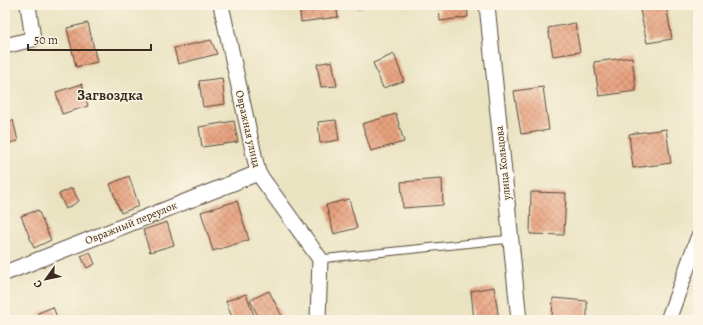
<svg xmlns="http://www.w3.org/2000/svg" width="703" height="325" font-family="Alegreya,serif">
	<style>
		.building { fill: url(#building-cross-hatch) }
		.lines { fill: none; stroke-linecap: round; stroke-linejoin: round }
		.lane-casing { stroke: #554637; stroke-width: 9 }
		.street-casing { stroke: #554637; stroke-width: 17 }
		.lane { stroke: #fff; stroke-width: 7 }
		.street { stroke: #fff; stroke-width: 15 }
		.labels { text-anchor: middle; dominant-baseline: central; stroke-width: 3; stroke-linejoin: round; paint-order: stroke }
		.street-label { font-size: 11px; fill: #3b2a1e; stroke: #fcf5e5 }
		.district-label { font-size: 15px; font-weight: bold; fill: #3b2a1e; stroke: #fcf5e5 }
	</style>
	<defs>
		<pattern id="building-cross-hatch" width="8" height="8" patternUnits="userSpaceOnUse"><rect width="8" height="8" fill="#e8a27f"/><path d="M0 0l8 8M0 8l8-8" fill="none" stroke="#bd8467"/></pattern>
	</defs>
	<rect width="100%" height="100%" fill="#fcf5e5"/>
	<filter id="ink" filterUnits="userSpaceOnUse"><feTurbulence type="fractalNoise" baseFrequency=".025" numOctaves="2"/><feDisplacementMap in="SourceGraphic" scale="8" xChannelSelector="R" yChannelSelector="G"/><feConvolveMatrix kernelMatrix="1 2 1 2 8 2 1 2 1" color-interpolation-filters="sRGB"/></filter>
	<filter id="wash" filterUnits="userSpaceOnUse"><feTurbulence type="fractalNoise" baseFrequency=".012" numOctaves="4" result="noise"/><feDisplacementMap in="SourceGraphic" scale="16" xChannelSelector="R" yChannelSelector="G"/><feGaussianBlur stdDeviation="0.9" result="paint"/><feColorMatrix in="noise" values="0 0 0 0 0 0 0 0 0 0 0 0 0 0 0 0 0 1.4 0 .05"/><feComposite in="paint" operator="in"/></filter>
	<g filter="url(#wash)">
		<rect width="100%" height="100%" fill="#eae3c2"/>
		<g id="blocks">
			<g class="building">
				<path d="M299 5H336L338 17 301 22Z"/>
				<path d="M355 5H366L357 9Z"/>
				<path d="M439 5H467L468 17 440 21Z"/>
				<path d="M639 5H666L672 39 647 43Z"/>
				<path d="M88 23 97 62 76 67 67 28Z"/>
				<path d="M575 23 580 52 553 56 548 28Z"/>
				<path d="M211 40 217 54 178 64 174 48Z"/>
				<path d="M394 54 404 81 383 88 373 63Z"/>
				<path d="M632 57 636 91 599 96 594 62Z"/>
				<path d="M332 61 337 86 321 87 317 64Z"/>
				<path d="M222 78 225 104 203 107 199 81Z"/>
				<path d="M82 84 88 106 62 114 56 92Z"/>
				<path d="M543 87 549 130 521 134 514 91Z"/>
				<path d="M396 114 404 142 371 151 362 124Z"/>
				<path d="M13 120 18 141 5 144V122Z"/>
				<path d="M336 120 339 140 320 143 318 122Z"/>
				<path d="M234 121 238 142 202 147 199 127Z"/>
				<path d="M666 129 671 163 633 168 629 134Z"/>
				<path d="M129 176 139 206 121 213 110 184Z"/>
				<path d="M442 179 443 205 403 208 401 182Z"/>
				<path d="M72 188 79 201 66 209 59 194Z"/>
				<path d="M531 192 566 193 564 235 530 234Z"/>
				<path d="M349 199 357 228 334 234 326 205Z"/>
				<path d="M237 201 249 240 213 251 201 212Z"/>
				<path d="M38 210 51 240 34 248 21 216Z"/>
				<path d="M167 222 174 245 150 252 143 230Z"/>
				<path d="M90 252 95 264 87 268 81 256Z"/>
				<path d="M494 287 499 320H474L471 291Z"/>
				<path d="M269 291 284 320H260L250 300Z"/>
				<path d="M246 294 256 320H233L226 301Z"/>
				<path d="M553 298 587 301V320L552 318Z"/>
				<path d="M53 307 58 320H40L38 313Z"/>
			</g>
		</g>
	</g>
	<g filter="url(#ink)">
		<use href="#blocks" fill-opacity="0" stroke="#554637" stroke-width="1"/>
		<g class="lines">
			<g class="lane-casing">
				<path id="lane" d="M320 259 511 239"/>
			</g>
			<g class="street-casing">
				<g id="street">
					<path d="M221 5 258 173 320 259 318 320"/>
					<path d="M487 5 519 320"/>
					<path d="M5 46 33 39 28 5"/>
					<path d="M5 273 258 173"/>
					<path d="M668 320 698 238"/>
				</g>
			</g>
			<use href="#lane" class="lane"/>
			<use href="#street" class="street"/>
		</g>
	</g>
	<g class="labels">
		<g class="street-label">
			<text transform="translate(248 129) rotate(77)">Овражная улица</text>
			<text transform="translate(503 163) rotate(-96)">улица Кольцова</text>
			<text transform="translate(131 223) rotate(-22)">Овражный переулок</text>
		</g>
		<g class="district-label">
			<text x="110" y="95">Загвоздка</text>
		</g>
	</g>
	<rect width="703" height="325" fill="none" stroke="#fcf5e5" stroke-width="20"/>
	<g transform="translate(46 279) rotate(237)" stroke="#fcf5e5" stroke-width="3" paint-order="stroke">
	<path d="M0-3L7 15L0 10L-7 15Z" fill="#3b2a1e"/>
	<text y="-6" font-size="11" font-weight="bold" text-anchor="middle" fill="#3b2a1e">С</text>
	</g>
	<path d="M28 44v6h123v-6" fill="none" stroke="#3b2a1e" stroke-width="2"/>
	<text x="34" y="44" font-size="12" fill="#3b2a1e" stroke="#fcf5e5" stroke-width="3" paint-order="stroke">50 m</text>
</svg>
